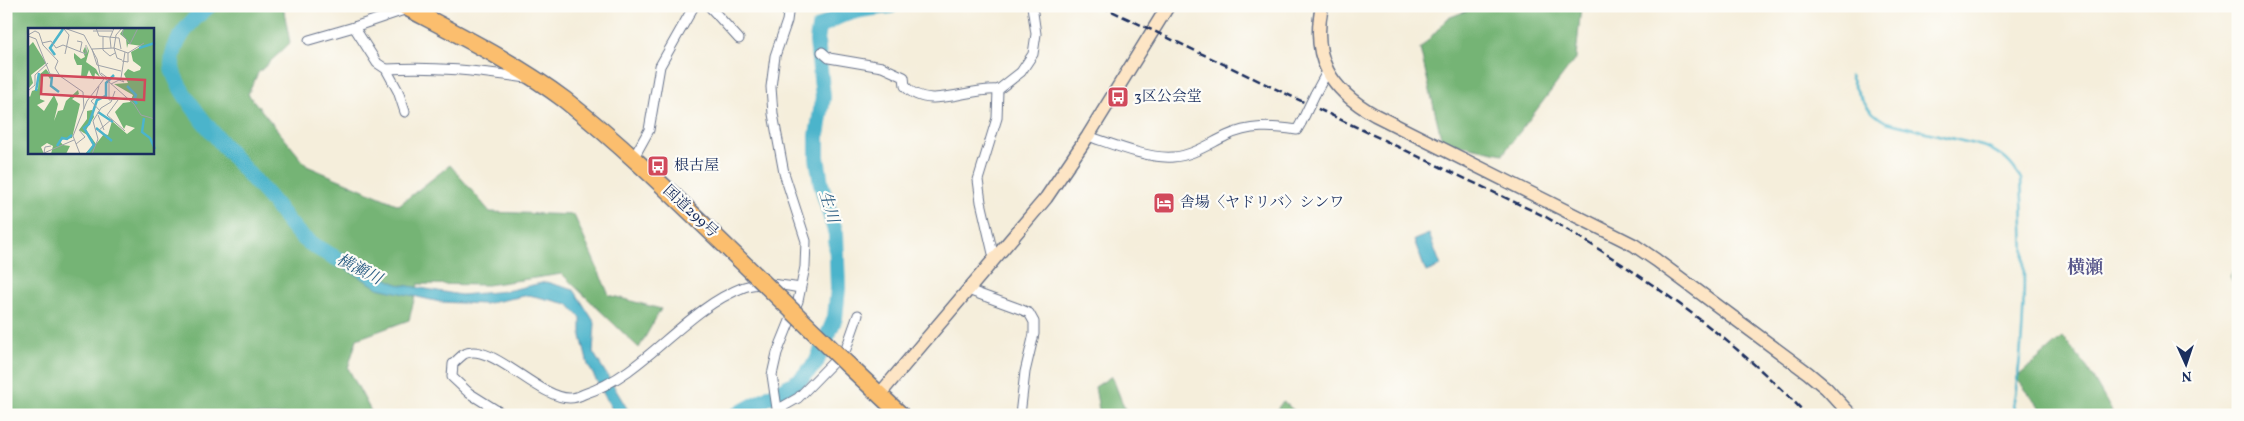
<svg xmlns="http://www.w3.org/2000/svg" width="2244" height="421" font-family="Vollkorn,'Noto Serif JP',serif">
	<style>
		.forest { fill: #74b475; stroke: #48726a; fill-rule: evenodd }
		.water { fill: #4cb4cb; stroke: #347294 }
		.lines { fill: none; stroke-linecap: round; stroke-linejoin: round }
		.stream { stroke: #4cb4cb; stroke-width: 2.5 }
		.river { stroke: #4cb4cb; stroke-width: 16 }
		.street-casing { stroke: #67728a; stroke-width: 11 }
		.secondary-casing { stroke: #67728a; stroke-width: 15 }
		.highway-casing { stroke: #67728a; stroke-width: 19 }
		.street { stroke: #fff; stroke-width: 9 }
		.secondary { stroke: #fde5c5; stroke-width: 12 }
		.highway { stroke: #fbbe6e; stroke-width: 16 }
		.rail { stroke: #1b2f5e; stroke-width: 2.5; stroke-dasharray: 8 4; stroke-linecap: butt }
		.street-bridge-casing { stroke: #67728a; stroke-width: 11; stroke-linecap: butt }
		.highway-bridge-casing { stroke: #67728a; stroke-width: 19; stroke-linecap: butt }
		.street-bridge { stroke: #fff; stroke-width: 9 }
		.highway-bridge { stroke: #fbbe6e; stroke-width: 16 }
		.labels { text-anchor: middle; dominant-baseline: central; stroke-width: 4.5; stroke-linejoin: round; paint-order: stroke }
		.poi-label { font-size: 15px; fill: #1b2f5e; stroke: #fdfcf7; text-anchor: start }
		.street-label { font-size: 15px; fill: #1b2f5e; stroke: #fdfcf7 }
		.water-label { font-size: 16px; font-style: italic; fill: #2c5e84; stroke: #fdfcf7 }
		.quarter-label { font-size: 18px; font-weight: bold; fill: #57568b; stroke: #fdfcf7 }
		.inset-river { fill: none; stroke: #4cb4cb; stroke-width: 2.5 }
		.inset-road { fill: none; stroke: #9ea2a9; stroke-width: 1 }
		.view { fill: #d1495b; fill-opacity: 0.15; stroke: #d1495b; stroke-width: 2.5 }
		.inset-edge { fill: none; stroke: #1b2f5e; stroke-width: 2.5 }
	</style>
	<rect width="100%" height="100%" fill="#fdfcf7"/>
	<filter id="ink" filterUnits="userSpaceOnUse"><feTurbulence type="fractalNoise" baseFrequency=".02" numOctaves="2"/><feDisplacementMap in="SourceGraphic" scale="10" xChannelSelector="R" yChannelSelector="G"/><feConvolveMatrix kernelMatrix="1 2 1 2 8 2 1 2 1" color-interpolation-filters="sRGB"/></filter>
	<filter id="wash" filterUnits="userSpaceOnUse"><feTurbulence type="fractalNoise" baseFrequency=".0096" numOctaves="4" result="noise"/><feDisplacementMap in="SourceGraphic" scale="20" xChannelSelector="R" yChannelSelector="G"/><feGaussianBlur stdDeviation="1.12" result="paint"/><feColorMatrix in="noise" values="0 0 0 0 0 0 0 0 0 0 0 0 0 0 0 0 0 1.4 0 .05"/><feComposite in="paint" operator="in"/></filter>
	<g filter="url(#wash)">
		<rect width="100%" height="100%" fill="#f5eedb"/>
		<g class="forest">
			<path d="M6 6H283L290 43 258 73 248 94 307 166 399 205 450 165 490 212 574 215 609 295 661 309 639 348 562 274 487 285 418 284 409 320 357 339 348 368 373 415H6ZM29 29H152V152H29Z"/>
			<path d="M1479 6H1581L1576 58 1503 154 1442 141 1420 49 1448 18Z"/>
			<path d="M2238 264V293L2230 276Z"/>
			<path d="M2063 337 2088 369 2114 415H2046L2016 378Z"/>
			<path d="M1112 376 1127 415H1100L1095 387Z"/>
			<path d="M1283 401 1299 415H1273Z"/>
		</g>
		<g class="water">
			<path d="M1429 234 1441 266 1426 272 1414 240Z"/>
			<path d="M307 246 354 263 397 284 461 295 506 291 546 282 574 290 595 323 593 352 631 415H615L588 365 581 336V318L568 304 529 295 484 304 440 302 378 288Z"/>
		</g>
		<g class="lines">
			<path class="stream" d="M1850 76C1859 96 1866 111 1886 122L1986 147C2003 155 2012 163 2021 179 2025 254 2027 332 2013 406L2015 411"/>
			<g class="river">
				<path d="M209 6C191 20 171 42 172 66 174 95 248 173 269 197 280 210 289 224 301 236 312 246 326 253 340 260"/>
				<path d="M736 415 800 380 816 363 835 318 838 288 836 234 821 184 817 157V136L823 97 817 41 819 28C844 10 861 10 891 6"/>
			</g>
		</g>
	</g>
	<g filter="url(#ink)">
		<g class="lines">
			<g class="street-casing">
				<g id="street">
					<path d="M709 6 739 39"/>
					<path d="M309 40 354 27"/>
					<path d="M822 52 829 58 882 67 904 77 905 86C927 112 970 87 998 90"/>
					<path d="M386 69C438 66 476 71 527 78"/>
					<path d="M1315 94 1327 72"/>
					<path d="M405 112 398 91 386 69 377 63 354 27 410 8"/>
					<path d="M1088 136C1112 144 1148 159 1173 157 1192 156 1209 144 1226 136 1249 125 1272 126 1297 130L1301 123"/>
					<path d="M633 159 649 130 660 66 694 6"/>
					<path d="M994 258 981 202 978 180 997 118 998 90 1021 72 1033 54 1036 34 1032 6"/>
					<path d="M968 290 1020 309 1029 313 1034 322V334L1025 372 1020 415"/>
					<path d="M777 410 798 398 846 349 858 315"/>
					<path d="M504 415 469 393 452 377 453 364C456 361 460 357 464 354 490 340 539 399 570 398 574 398 580 396 584 394 647 373 682 311 744 287 761 281 782 285 800 288"/>
					<path d="M778 415 772 375 777 353 798 301 805 267 806 241 784 173 773 114 771 87 775 56 787 21 789 6"/>
				</g>
			</g>
			<g class="secondary-casing">
				<g id="secondary">
					<path d="M1322 6C1311 58 1330 90 1375 115L1634 245 1656 260 1808 373 1826 388 1851 415"/>
					<path d="M879 395 1046 198 1088 136 1168 6"/>
				</g>
			</g>
			<g class="highway-casing">
				<g id="highway">
					<path d="M404 6C459 35 516 63 565 100 627 149 683 205 739 259"/>
					<path d="M847 364 901 415"/>
				</g>
			</g>
			<use href="#street" class="street"/>
			<use href="#secondary" class="secondary"/>
			<use href="#highway" class="highway"/>
			<path class="rail" d="M1101 6 1546 217C1641 273 1730 335 1807 415"/>
			<g class="street-bridge-casing">
				<path id="street-bridge" d="M1301 123 1315 94"/>
			</g>
			<g class="highway-bridge-casing">
				<path id="highway-bridge" d="M739 259 847 364"/>
			</g>
			<use href="#street-bridge" class="street-bridge"/>
			<use href="#highway-bridge" class="highway-bridge"/>
		</g>
	</g>
	<defs>
		<g id="bus-square" transform="scale(1.125)"><rect x="-9" y="-9" width="18" height="18" rx="4" fill="#d1495b" stroke="#fdfcf7"/><path d="M-5-6H5V4H4V6H2V4H-2V6H-4V4H-5ZM-3.5-4V0h7V-4ZM-3.5 1.2v1.5H-2V1.2ZM2 1.2v1.5H3.5V1.2Z" fill="#fff"/></g>
		<g id="hotel-square" transform="scale(1.125)"><rect x="-9" y="-9" width="18" height="18" rx="4" fill="#d1495b" stroke="#fdfcf7"/><path d="M-6-4.5h1.5V1H6V5H4.5V3h-9V5H-6ZM-4 0a1.8 1.8 0 1 1 3.6 0ZM.5 0V-2.5h3Q6-2.5 6 0Z" fill="#fff"/></g>
	</defs>
	<g fill-rule="evenodd">
		<use href="#bus-square" x="1118" y="97"/>
		<use href="#bus-square" x="658" y="166"/>
		<use href="#hotel-square" x="1164" y="203"/>
	</g>
	<g class="labels">
		<g class="poi-label">
			<text x="1134" y="97">3区公会堂</text>
			<text x="674" y="166">根古屋</text>
			<text x="1180" y="203">舎場〈ヤドリバ〉シンワ</text>
		</g>
		<g class="street-label">
			<text transform="translate(690 212) rotate(43)">国道299号</text>
		</g>
		<g class="water-label">
			<text transform="translate(828 207) rotate(73)">生川</text>
			<text transform="translate(359 270) rotate(27)">横瀬川</text>
		</g>
		<g class="quarter-label">
			<text x="2085" y="268">横瀬</text>
		</g>
	</g>
	<g transform="translate(28 28)">
		<rect width="126" height="126" fill="#f5eedb"/>
		<path d="M89 0H126V126H57L65 117 61 108 51 102 59 91V83L64 82 66 89 58 102 68 116 76 106 80 107 84 93 99 106 107 100 98 97 96 101 87 84 95 75 102 74 105 67 86 56 100 55 96 46 100 41 106 44 112 42 113 39 105 33 103 24 114 18 100 16 99 20 98 11 92 6 96 0ZM5 14 18 35 3 47 5 55 0 61V19ZM59 18 61 23 58 34 68 41 72 49 67 45 66 52 61 42 58 50 53 49 54 37H49L46 30V25L53 31 57 29 55 23 57 19 60 25ZM18 41 24 49 22 51 19 46 13 48 12 71 17 73 9 77 16 83 26 67 30 76 26 93 30 83 35 82 38 73 50 62 51 66 44 71 52 76 44 110 31 112 35 117 42 118 38 126H23L25 118 19 115 13 119 16 126H0V67L2 69 4 63 10 61 11 47Z" fill="#74b475"/>
		<path class="inset-river" d="M111 20 127 15M27 27 22 20 35 1M24 48 23 58 31 64M99 58 108 67 106 72 109 76M8 63 11 45M70 84 85 94M116 90 114 104 122 110 127 121M68 100 84 113M29 118 34 110 39 111 44 107M59 126 66 117 56 100 61 96 69 72 78 68V55L86 47"/>
		<path class="inset-road" d="M36 0 56 7 69 31 72 46 106 76 113 87 127 91M68 0 71 8 91 10 93 21M96 0 94 6 102 16 110 0M36 1 41 7 37 26M65 3H84M0 7 7 3 11 5 15 17 30 33 27 40 32 48 55 64 56 81M0 8 8 11 22 46 31 47M75 9V22L82 28 87 25M49 13 54 14 52 24M14 15 23 13 28 20M28 20 35 17 58 26V17M83 20 82 10 86 0M94 32 89 30 86 20 88 7 94 0M94 33 100 34V25M69 37 64 21 86 20 100 25 116 15M69 37 93 43M73 45 81 51V72L99 70M83 56 91 52 96 54 93 50 97 24M71 58 68 69 63 73 72 83M1 62 7 57V47L20 35M90 72 79 87 97 103M70 87 76 102M70 103 84 91M48 116 57 109 51 102M23 118 17 119 16 125 46 112M52 126 45 108 59 73 76 51M64 126 70 111 65 93 73 80 83 74 87 63"/>
		<path class="view" d="M14 47 117 52 116 72 13 66Z"/>
		<rect width="126" height="126" class="inset-edge"/>
	</g>
	<rect width="2244" height="421" fill="none" stroke="#fdfcf7" stroke-width="25"/>
	<g transform="translate(2186 364) rotate(177)" stroke="#fdfcf7" stroke-width="4" paint-order="stroke">
	<path d="M0-4L9 19L0 12L-9 19Z" fill="#1b2f5e"/>
	<text y="-8" font-size="14" font-weight="bold" text-anchor="middle" fill="#1b2f5e">N</text>
	</g>
</svg>
